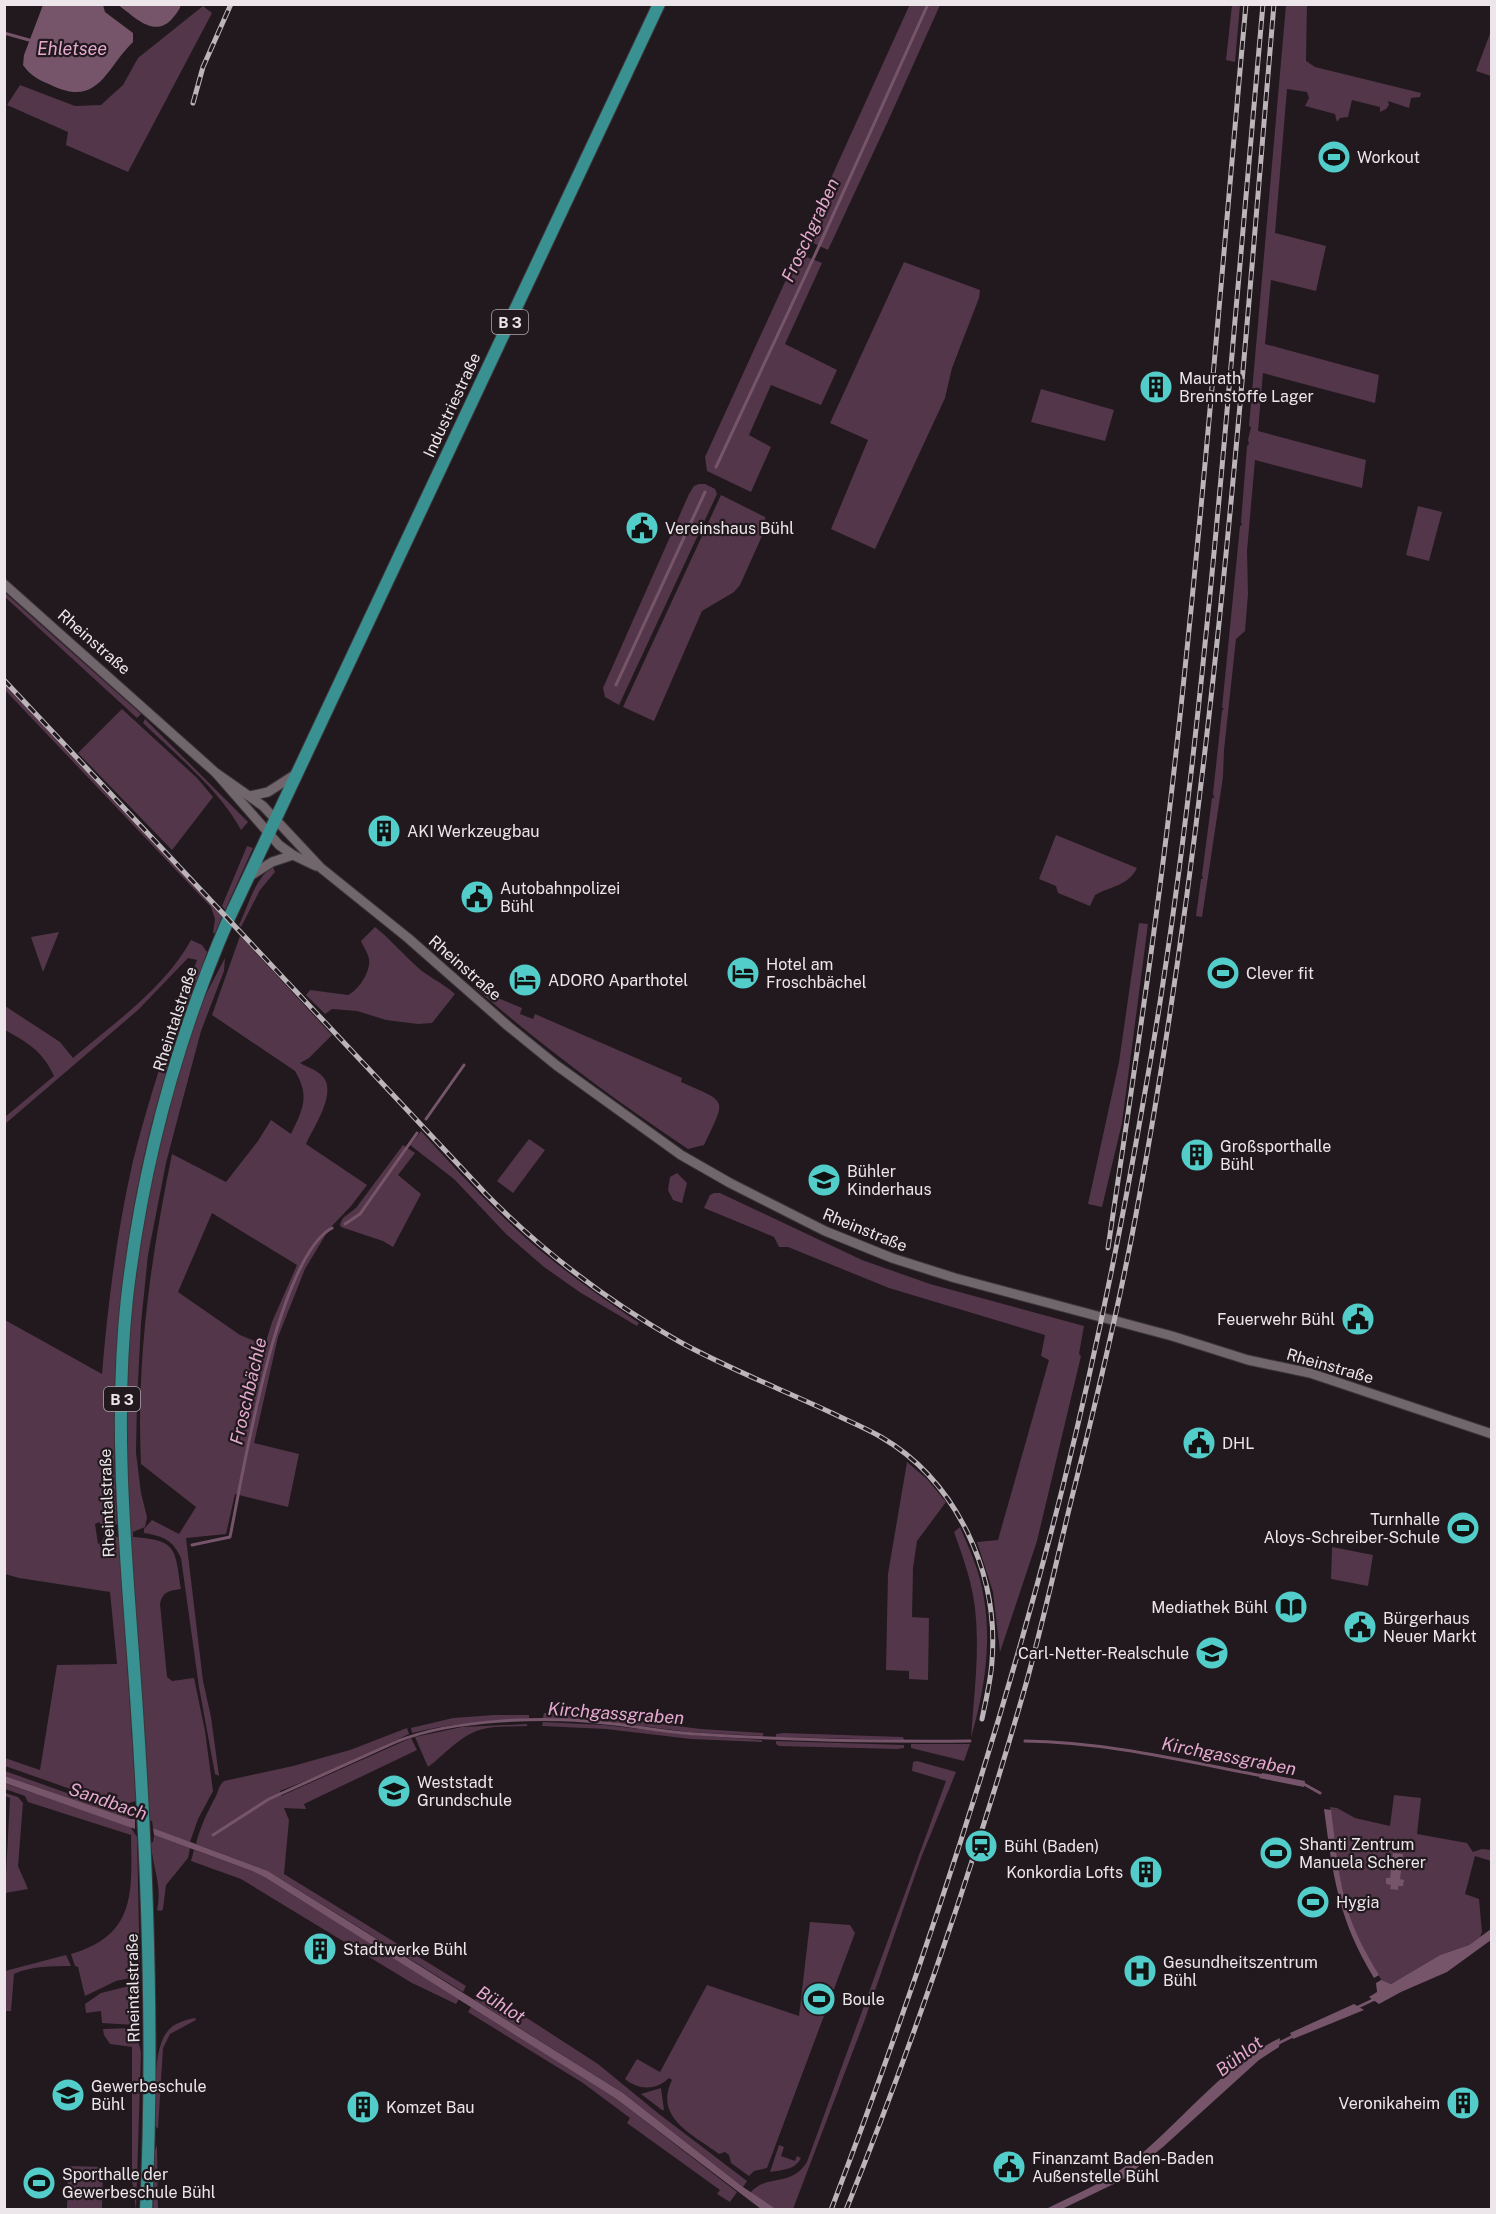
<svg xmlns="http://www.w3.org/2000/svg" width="1496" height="2214" font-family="'Public Sans',sans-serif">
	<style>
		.green { fill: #533649; fill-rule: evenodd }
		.water { fill: #76546a }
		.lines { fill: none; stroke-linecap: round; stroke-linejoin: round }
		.stream { stroke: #76546a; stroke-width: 3 }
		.tertiary-casing { stroke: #3c363a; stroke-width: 11 }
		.primary-casing { stroke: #3c363a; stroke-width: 14 }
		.tertiary { stroke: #70666c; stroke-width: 9 }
		.primary { stroke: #399191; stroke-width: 12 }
		.rail-casing { stroke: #bbb4b9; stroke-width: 5 }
		.rail { stroke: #21191e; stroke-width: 3; stroke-dasharray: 9; stroke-linecap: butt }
		.labels { text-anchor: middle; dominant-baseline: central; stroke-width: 4.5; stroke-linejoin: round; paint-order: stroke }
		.shield { fill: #21191e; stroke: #afa8ad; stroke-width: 1.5 }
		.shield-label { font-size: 15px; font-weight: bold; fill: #ece6ea }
		.poi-label { font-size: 16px; fill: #ece6ea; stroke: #21191e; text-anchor: start }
		.street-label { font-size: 16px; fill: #ece6ea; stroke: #21191e }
		.water-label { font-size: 18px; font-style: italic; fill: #e5a9cf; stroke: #21191e }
	</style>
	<rect width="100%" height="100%" fill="#21191e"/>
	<g class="green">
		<path d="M910 4 940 5 888 121 828 250 809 241 807 231Z"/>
		<path d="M1232 5H1240L1235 62 1226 60Z"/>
		<path d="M1286 5H1307L1306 61 1315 67 1421 93 1420 97 1411 98 1409 108 1388 101 1389 105 1386 109 1380 112V107L1352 100 1348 117 1340 118 1337 122 1335 114 1305 106 1309 98 1307 92 1287 89 1275 233 1326 246 1316 291 1271 280 1265 344 1379 375 1375 403 1263 373 1258 431 1366 460 1362 488 1255 460 1247 551 1248 594 1245 631 1236 639 1224 750 1223 777 1202 917 1196 916 1201 879H1203L1202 875 1212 798H1214L1213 793 1222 711 1224 708H1222L1240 526 1242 525 1241 522 1247 446 1249 444 1248 440 1251 427 1249 426Z"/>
		<path d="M203 6 212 13 128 172 66 145 68 132 7 105 20 85 75 106 101 105 123 85 138 58Z"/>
		<path d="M1491 31V76L1476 71Z"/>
		<path d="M802 255 822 263 785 344 837 370 821 405 771 385 749 435 771 447 751 492 707 471 705 457 795 260Z"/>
		<path d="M904 262 980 290 979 298 952 368 945 398 875 549 831 529 868 440 830 423Z"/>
		<path d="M1041 389 1114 410 1105 441 1031 422Z"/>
		<path d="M699 484H705L715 489 717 494 619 705 605 697 603 688 689 494 694 486Z"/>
		<path d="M721 495 765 517 766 527 740 585 734 592 702 611 654 721 623 707Z"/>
		<path d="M1418 506 1442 512 1429 561 1406 555Z"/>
		<path d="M5 593 141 714 137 718 5 597Z"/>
		<path d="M5 684 223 914 215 933H213L215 919 211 907 5 690Z"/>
		<path d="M122 709 197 778 213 797 172 850 78 753Z"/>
		<path d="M145 719 248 822 241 830C219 789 176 755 143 723Z"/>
		<path d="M1056 835 1137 868C1128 886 1111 886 1095 895L1090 906 1058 893 1056 886 1039 879Z"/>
		<path d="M247 846 253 848 225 910 222 906Z"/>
		<path d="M273 867 275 872 260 890 241 927 239 925C248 907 255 877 273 867Z"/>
		<path d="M1139 923 1148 924 1122 1123 1102 1207 1088 1204 1119 1062Z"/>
		<path d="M375 927C389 938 400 951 413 963 425 976 442 982 455 994L432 1023 418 1024 386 1020 357 1011 332 1009 325 1014 306 995 310 990 348 995C359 990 371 971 369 959 368 953 363 946 361 941Z"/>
		<path d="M59 932 43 972 31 937Z"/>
		<path d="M240 936 332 1035 309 1058 300 1063C307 1067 318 1070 324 1078 336 1095 313 1128 306 1144L367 1185 351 1206 329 1229 305 1269 278 1337 254 1443 299 1454 288 1507 235 1494 226 1534 186 1538 203 1681 211 1717 219 1776 215 1774 199 1687 181 1558C173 1540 163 1536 144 1533V1529L152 1520 179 1534 196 1507 141 1464C136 1360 151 1256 172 1154L226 1182 258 1141 271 1120 291 1134C303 1109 310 1096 295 1071L212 1015ZM212 1213 297 1265 272 1322 265 1345 240 1335 178 1292Z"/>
		<path d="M191 940 202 945 207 952C184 1019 159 1087 144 1156 117 1276 109 1402 117 1524L108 1528 101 1525 99 1522 95 1524 98 1544 102 1542 104 1537C110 1535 113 1535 119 1538L136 1801 122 1805 113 1804 5 1766V1758L40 1770 57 1665 117 1664 110 1592 19 1578 5 1574V1320L102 1374C108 1302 117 1231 133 1161 150 1093 173 1026 197 960L188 958 138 1010 5 1124V1117L54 1076C42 1050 28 1043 5 1030V1006L60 1042 73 1058C114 1023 165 988 191 940Z"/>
		<path d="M225 958 224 971 201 1031 177 1121 166 1163 148 1255 141 1323 137 1402 136 1453 141 1493 147 1517 145 1527 133 1532V1537C177 1540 175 1548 181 1589 169 1591 163 1591 160 1604L167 1677 172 1681 194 1678 205 1731 213 1791 198 1819 190 1842 153 1828 152 1821 149 1820 126 1452 127 1374 131 1319 141 1236 152 1176 169 1105 193 1025 206 994Z"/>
		<path d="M477 985 482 986 493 996 522 1008 520 1014 533 1019 535 1014 682 1078 681 1082C729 1103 726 1098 704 1145L688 1149C613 1099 542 1046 474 987Z"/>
		<path d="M421 1131C447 1160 473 1188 501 1215 543 1256 590 1290 639 1323L637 1326 581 1293 544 1267 507 1235 454 1179 410 1145Z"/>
		<path d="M529 1139 545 1150 513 1193 497 1181Z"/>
		<path d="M403 1145 415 1153 398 1175 421 1194 393 1247 383 1241 341 1227 340 1224 343 1218 356 1208Z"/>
		<path d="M677 1173 687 1183 682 1203 673 1200 668 1190 670 1177Z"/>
		<path d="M714 1193H720L862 1260 930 1284 1084 1326 1079 1354 1081 1356 1037 1541 1000 1652 993 1592 977 1542 998 1540 1049 1360 1041 1356 1045 1335 889 1288 788 1247H779L774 1237 704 1208 710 1195Z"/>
		<path d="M907 1462 927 1479 946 1502 917 1541 913 1568 912 1617 929 1618 928 1680 909 1679V1671L886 1670 888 1574Z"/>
		<path d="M960 1527C968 1546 978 1567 982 1588 993 1639 985 1689 971 1738 974 1695 980 1651 975 1608 972 1582 963 1557 954 1532Z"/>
		<path d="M1332 1547 1373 1555 1368 1586 1331 1579Z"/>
		<path d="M544 1713H572L701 1729 763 1733V1736L689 1732 594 1720 543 1718Z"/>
		<path d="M494 1715H529V1718C489 1722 451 1723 412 1733L411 1728 453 1718Z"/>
		<path d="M543 1722 604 1725 692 1735 762 1740V1742L691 1739 606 1729 542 1726Z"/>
		<path d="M527 1724V1726C511 1727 489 1725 474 1732 456 1740 444 1755 428 1767L415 1737 462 1727Z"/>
		<path d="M407 1728 409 1734 335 1769 280 1791 281 1796 411 1738 417 1750 304 1804 306 1809 284 1808 289 1820 284 1874 466 1986 463 1992 268 1871 196 1844C200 1827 207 1813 215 1798 219 1791 218 1786 224 1781L293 1766 350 1750Z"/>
		<path d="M783 1733 903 1737 904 1740 776 1737V1734Z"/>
		<path d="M776 1741 904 1745V1748L897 1749 779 1746 776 1744Z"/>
		<path d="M911 1744H970L964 1761 911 1748Z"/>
		<path d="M917 1761 956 1772 921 1858 864 2022 793 2209H776L750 2193C767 2173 791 2188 807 2162L946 1781 912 1771 913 1762Z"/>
		<path d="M5 1771 115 1810 133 1812 130 1819 5 1776Z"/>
		<path d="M4 1783 130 1826 137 1837 140 1976 116 1981 85 1996 78 1967 75 1966 71 1954C136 1935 132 1893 131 1835L28 1802 25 1796 5 1789Z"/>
		<path d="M5 1793 18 1797 23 1803 18 1866 28 1889 5 1893 10 1798 5 1796Z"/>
		<path d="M1394 1795 1421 1798 1417 1834 1467 1843 1473 1852 1482 1849 1491 1850V1861L1475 1856 1465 1894 1479 1899 1482 1932 1480 1937 1469 1945 1440 1955 1391 1984 1382 1981C1370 1961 1358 1941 1350 1918 1337 1882 1336 1844 1330 1807L1337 1808 1355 1818 1390 1826Z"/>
		<path d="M154 1835 190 1848 188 1858 166 1885 163 1909 161 1911 157 1910C163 1887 152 1866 151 1843L153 1842Z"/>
		<path d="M194 1850 252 1871 266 1878 459 1999 456 2004 412 1983 241 1879 191 1861Z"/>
		<path d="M810 1922 850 1925 855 1933 767 2168 754 2171 749 2176 731 2163 729 2155 725 2152 719 2154C694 2135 653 2118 672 2080L669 2078C656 2091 638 2090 625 2079L637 2059 660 2072 707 1985 799 2016Z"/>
		<path d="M66 1955 71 1966C53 1966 30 1966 14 1974L11 2011H5V1971Z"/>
		<path d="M137 1984 135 2025 102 2023 101 2011 86 2013 85 2004 101 1993Z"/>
		<path d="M481 1991 493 1996 598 2064 659 2114 747 2181 743 2187 623 2093 475 2000Z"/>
		<path d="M471 2007 615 2098 737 2192 730 2202 717 2194 720 2190 627 2123 630 2118 583 2083 468 2012Z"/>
		<path d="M195 2018 196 2020 170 2034 163 2048 158 2129 155 2125C156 2101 152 2051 167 2032 173 2023 185 2020 195 2018Z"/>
		<path d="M132 2028 133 2035 137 2036 141 2052 136 2210 132 2180V2047L110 2044 104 2035 103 2029Z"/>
		<path d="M661 2088 664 2110H662L641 2094Z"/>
		<path d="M157 2145 158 2209H153L155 2150Z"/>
		<path d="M779 2145 784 2147 781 2156 795 2161 797 2156 801 2158C795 2170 782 2170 770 2172Z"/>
		<path d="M68 2166 103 2167 102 2209H67Z"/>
	</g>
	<g class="water">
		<path d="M43 5H103L105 12 133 33V42C106 68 99 107 53 86 40 80 31 77 23 65L24 55Z"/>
		<path d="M118 5H181C179 11 175 15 171 20 153 38 134 16 118 5Z"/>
		<path d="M1262 1773 1305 1781 1304 1787 1259 1778Z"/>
		<path d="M5 1776 130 1819H135V1829L5 1783Z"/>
		<path d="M1324 1809 1331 1810C1336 1846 1338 1882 1350 1917 1357 1937 1368 1957 1379 1975L1374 1978C1338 1919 1333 1876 1324 1809Z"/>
		<path d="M153 1828 268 1871 623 2093 743 2187 776 2209H761L615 2098 266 1878 252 1871 154 1835Z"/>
		<path d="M1393 1853 1403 1854 1400 1879 1404 1880 1403 1886H1398V1890L1390 1889 1391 1885 1386 1884V1878H1390Z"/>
		<path d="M1491 1929V1940L1447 1972 1401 1992 1379 2004 1369 1997 1377 1992 1376 1983 1381 1980 1391 1984 1440 1955 1469 1945Z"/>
		<path d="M1354 2004 1364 2010 1293 2039 1290 2033Z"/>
		<path d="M1280 2038 1279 2047 1259 2060 1163 2147 1122 2180 1062 2209H1046C1074 2195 1106 2182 1131 2162 1179 2125 1225 2063 1280 2038Z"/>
	</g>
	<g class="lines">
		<g class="stream">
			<path d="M4 33 29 40"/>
			<path d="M716 467 820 244 928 4"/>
			<path d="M616 685 705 492"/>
			<path d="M426 1119 464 1065"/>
			<path d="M345 1224 360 1214 417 1133"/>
			<path d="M192 1545 230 1537C243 1474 277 1258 332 1228"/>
			<path d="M1025 1741C1106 1742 1184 1761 1263 1776"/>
			<path d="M1302 1783 1320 1793"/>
			<path d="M213 1835 269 1799 398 1741C454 1719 545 1716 605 1723 635 1726 666 1732 696 1734 787 1740 878 1742 970 1741"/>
			<path d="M1356 2008 1377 1998"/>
			<path d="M1277 2044 1295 2035"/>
		</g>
		<g class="tertiary-casing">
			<g id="tertiary">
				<path d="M4 584 216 773 279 845 293 855 316 866"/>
				<path d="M216 773 263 806 321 868 408 938 508 1026 556 1065 681 1155 730 1183 825 1231 892 1258 955 1278 1172 1336 1248 1360 1310 1373 1492 1434"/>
				<path d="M250 796 268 792 296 774"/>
				<path d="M250 876 272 862 293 855"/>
			</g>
		</g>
		<g class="primary-casing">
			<path id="primary" d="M146 2210C154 2043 148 1877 137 1711 128 1573 112 1435 127 1298 142 1168 177 1038 229 918L659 4"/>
		</g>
		<use href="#tertiary" class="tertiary"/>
		<use href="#primary" class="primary"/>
		<g class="rail-casing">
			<g id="rail">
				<path d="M193 103 203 67 231 4"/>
				<path d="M4 680 486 1194C543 1252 609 1302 680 1342 729 1369 781 1389 832 1413 848 1421 866 1428 881 1437 957 1481 999 1574 992 1661 991 1680 986 1699 982 1719"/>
				<path d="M1108 1248C1132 1086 1157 924 1175 762 1203 510 1223 257 1246 4"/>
				<path d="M831 2210C921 1973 1001 1732 1063 1486 1094 1362 1120 1235 1142 1109 1182 889 1204 667 1224 445 1237 298 1250 151 1263 4"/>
				<path d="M846 2210C915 2038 975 1862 1026 1684 1043 1622 1057 1559 1072 1497 1097 1398 1121 1299 1139 1198 1212 804 1240 403 1274 4"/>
			</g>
		</g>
		<use href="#rail" class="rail"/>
	</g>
	<defs>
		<g id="stadium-disc" transform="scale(1.725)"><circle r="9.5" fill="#53cdc9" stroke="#21191e"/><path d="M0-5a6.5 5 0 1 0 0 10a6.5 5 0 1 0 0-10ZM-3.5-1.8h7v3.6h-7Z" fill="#111"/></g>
		<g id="building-disc" transform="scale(1.725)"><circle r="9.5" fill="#53cdc9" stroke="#21191e"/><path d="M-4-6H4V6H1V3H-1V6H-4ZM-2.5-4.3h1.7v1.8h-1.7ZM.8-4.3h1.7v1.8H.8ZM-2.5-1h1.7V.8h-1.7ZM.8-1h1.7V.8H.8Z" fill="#111"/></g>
		<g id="civic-disc" transform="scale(1.725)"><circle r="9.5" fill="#53cdc9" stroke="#21191e"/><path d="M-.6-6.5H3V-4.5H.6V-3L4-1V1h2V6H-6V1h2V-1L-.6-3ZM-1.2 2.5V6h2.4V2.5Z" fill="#111"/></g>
		<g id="hotel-disc" transform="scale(1.725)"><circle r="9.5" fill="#53cdc9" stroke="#21191e"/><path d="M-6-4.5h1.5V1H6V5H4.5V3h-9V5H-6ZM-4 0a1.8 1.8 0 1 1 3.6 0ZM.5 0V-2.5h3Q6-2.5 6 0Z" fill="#111"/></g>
		<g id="school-disc" transform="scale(1.725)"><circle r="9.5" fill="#53cdc9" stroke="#21191e"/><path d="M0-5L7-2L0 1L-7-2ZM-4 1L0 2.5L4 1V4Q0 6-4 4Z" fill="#111"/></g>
		<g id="library-disc" transform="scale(1.725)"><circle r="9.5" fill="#53cdc9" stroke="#21191e"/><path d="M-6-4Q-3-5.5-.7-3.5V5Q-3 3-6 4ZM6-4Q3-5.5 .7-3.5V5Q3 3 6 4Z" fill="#111"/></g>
		<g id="station-disc" transform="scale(1.725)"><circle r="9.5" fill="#53cdc9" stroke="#21191e"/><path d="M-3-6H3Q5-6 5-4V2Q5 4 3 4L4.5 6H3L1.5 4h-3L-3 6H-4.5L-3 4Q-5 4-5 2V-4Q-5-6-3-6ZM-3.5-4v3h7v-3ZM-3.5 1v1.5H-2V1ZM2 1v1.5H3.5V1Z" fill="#111"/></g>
		<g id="hospital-disc" transform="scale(1.725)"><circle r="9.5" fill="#53cdc9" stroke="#21191e"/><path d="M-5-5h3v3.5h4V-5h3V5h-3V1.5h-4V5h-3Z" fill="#111"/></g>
	</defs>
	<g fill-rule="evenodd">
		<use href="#stadium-disc" x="1334" y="157"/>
		<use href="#building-disc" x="1156" y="387"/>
		<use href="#civic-disc" x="642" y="528"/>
		<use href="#building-disc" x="384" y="831"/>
		<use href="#civic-disc" x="477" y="897"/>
		<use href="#hotel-disc" x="743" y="973"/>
		<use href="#stadium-disc" x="1223" y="973"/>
		<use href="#hotel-disc" x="525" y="980"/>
		<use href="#building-disc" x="1197" y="1155"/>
		<use href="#school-disc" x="824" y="1180"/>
		<use href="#civic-disc" x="1358" y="1319"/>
		<use href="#civic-disc" x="1199" y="1443"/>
		<use href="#stadium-disc" x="1463" y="1528"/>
		<use href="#library-disc" x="1291" y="1607"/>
		<use href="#civic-disc" x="1360" y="1627"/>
		<use href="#school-disc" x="1212" y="1653"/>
		<use href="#school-disc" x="394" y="1791"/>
		<use href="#station-disc" x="981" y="1846"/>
		<use href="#stadium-disc" x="1276" y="1853"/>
		<use href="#building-disc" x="1146" y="1872"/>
		<use href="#stadium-disc" x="1313" y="1902"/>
		<use href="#building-disc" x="320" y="1949"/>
		<use href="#hospital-disc" x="1140" y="1971"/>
		<use href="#stadium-disc" x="819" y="1999"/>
		<use href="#school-disc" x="68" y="2095"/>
		<use href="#building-disc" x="1463" y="2103"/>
		<use href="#building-disc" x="363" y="2107"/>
		<use href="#civic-disc" x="1009" y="2167"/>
		<use href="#stadium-disc" x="39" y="2183"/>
	</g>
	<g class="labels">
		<g class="shield">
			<rect x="492" y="310" width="36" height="24" rx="4.5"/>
			<rect x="104" y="1387" width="36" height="24" rx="4.5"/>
		</g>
		<g class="shield-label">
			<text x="510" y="322">B 3</text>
			<text x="122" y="1399">B 3</text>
		</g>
		<g class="poi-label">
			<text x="1357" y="157">Workout</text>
			<text x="1179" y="378">Maurath<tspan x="1179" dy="18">Brennstoffe Lager</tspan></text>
			<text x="665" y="528">Vereinshaus Bühl</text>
			<text x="407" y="831">AKI Werkzeugbau</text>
			<text x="500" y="888">Autobahnpolizei<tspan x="500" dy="18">Bühl</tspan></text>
			<text x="766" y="964">Hotel am<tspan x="766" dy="18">Froschbächel</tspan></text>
			<text x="1246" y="973">Clever fit</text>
			<text x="548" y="980">ADORO Aparthotel</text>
			<text x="1220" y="1146">Großsporthalle<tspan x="1220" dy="18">Bühl</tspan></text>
			<text x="847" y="1171">Bühler<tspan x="847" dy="18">Kinderhaus</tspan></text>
			<text x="1335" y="1319" text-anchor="end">Feuerwehr Bühl</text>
			<text x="1222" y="1443">DHL</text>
			<text x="1440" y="1519" text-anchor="end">Turnhalle<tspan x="1440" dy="18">Aloys-Schreiber-Schule</tspan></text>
			<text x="1268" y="1607" text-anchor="end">Mediathek Bühl</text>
			<text x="1383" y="1618">Bürgerhaus<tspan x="1383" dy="18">Neuer Markt</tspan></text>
			<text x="1189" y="1653" text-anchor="end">Carl-Netter-Realschule</text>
			<text x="417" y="1782">Weststadt<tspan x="417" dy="18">Grundschule</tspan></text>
			<text x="1299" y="1844">Shanti Zentrum<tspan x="1299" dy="18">Manuela Scherer</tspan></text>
			<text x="1004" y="1846">Bühl (Baden)</text>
			<text x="1123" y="1872" text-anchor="end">Konkordia Lofts</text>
			<text x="1336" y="1902">Hygia</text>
			<text x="343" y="1949">Stadtwerke Bühl</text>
			<text x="1163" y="1962">Gesundheitszentrum<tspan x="1163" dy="18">Bühl</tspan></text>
			<text x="842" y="1999">Boule</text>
			<text x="91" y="2086">Gewerbeschule<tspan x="91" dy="18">Bühl</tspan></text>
			<text x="1440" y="2103" text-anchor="end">Veronikaheim</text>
			<text x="386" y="2107">Komzet Bau</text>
			<text x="1032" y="2158">Finanzamt Baden-Baden<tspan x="1032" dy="18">Außenstelle Bühl</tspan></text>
			<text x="62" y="2174">Sporthalle der<tspan x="62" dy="18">Gewerbeschule Bühl</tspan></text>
		</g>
		<g class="street-label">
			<text transform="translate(452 405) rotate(-65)">Industriestraße</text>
			<text transform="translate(94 642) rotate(41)">Rheinstraße</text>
			<text transform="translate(465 968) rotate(41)">Rheinstraße</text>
			<text transform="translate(175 1019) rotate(-72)">Rheintalstraße</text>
			<text transform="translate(865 1230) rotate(22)">Rheinstraße</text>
			<text transform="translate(1330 1366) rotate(16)">Rheinstraße</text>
			<text transform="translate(107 1503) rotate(-92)">Rheintalstraße</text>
			<text transform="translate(133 1988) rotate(-91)">Rheintalstraße</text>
		</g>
		<g class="water-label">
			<text x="72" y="48">Ehletsee</text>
			<text transform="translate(810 230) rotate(-65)">Froschgraben</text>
			<text transform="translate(248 1391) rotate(-77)">Froschbächle</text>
			<text transform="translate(616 1713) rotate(4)">Kirchgassgraben</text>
			<text transform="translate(1229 1756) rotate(11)">Kirchgassgraben</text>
			<text transform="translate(108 1801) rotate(19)">Sandbach</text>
			<text transform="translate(501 2004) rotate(32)">Bühlot</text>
			<text transform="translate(1239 2056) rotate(-37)">Bühlot</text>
		</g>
	</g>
	<rect width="1496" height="2214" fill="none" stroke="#ece6ea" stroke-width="12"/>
</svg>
